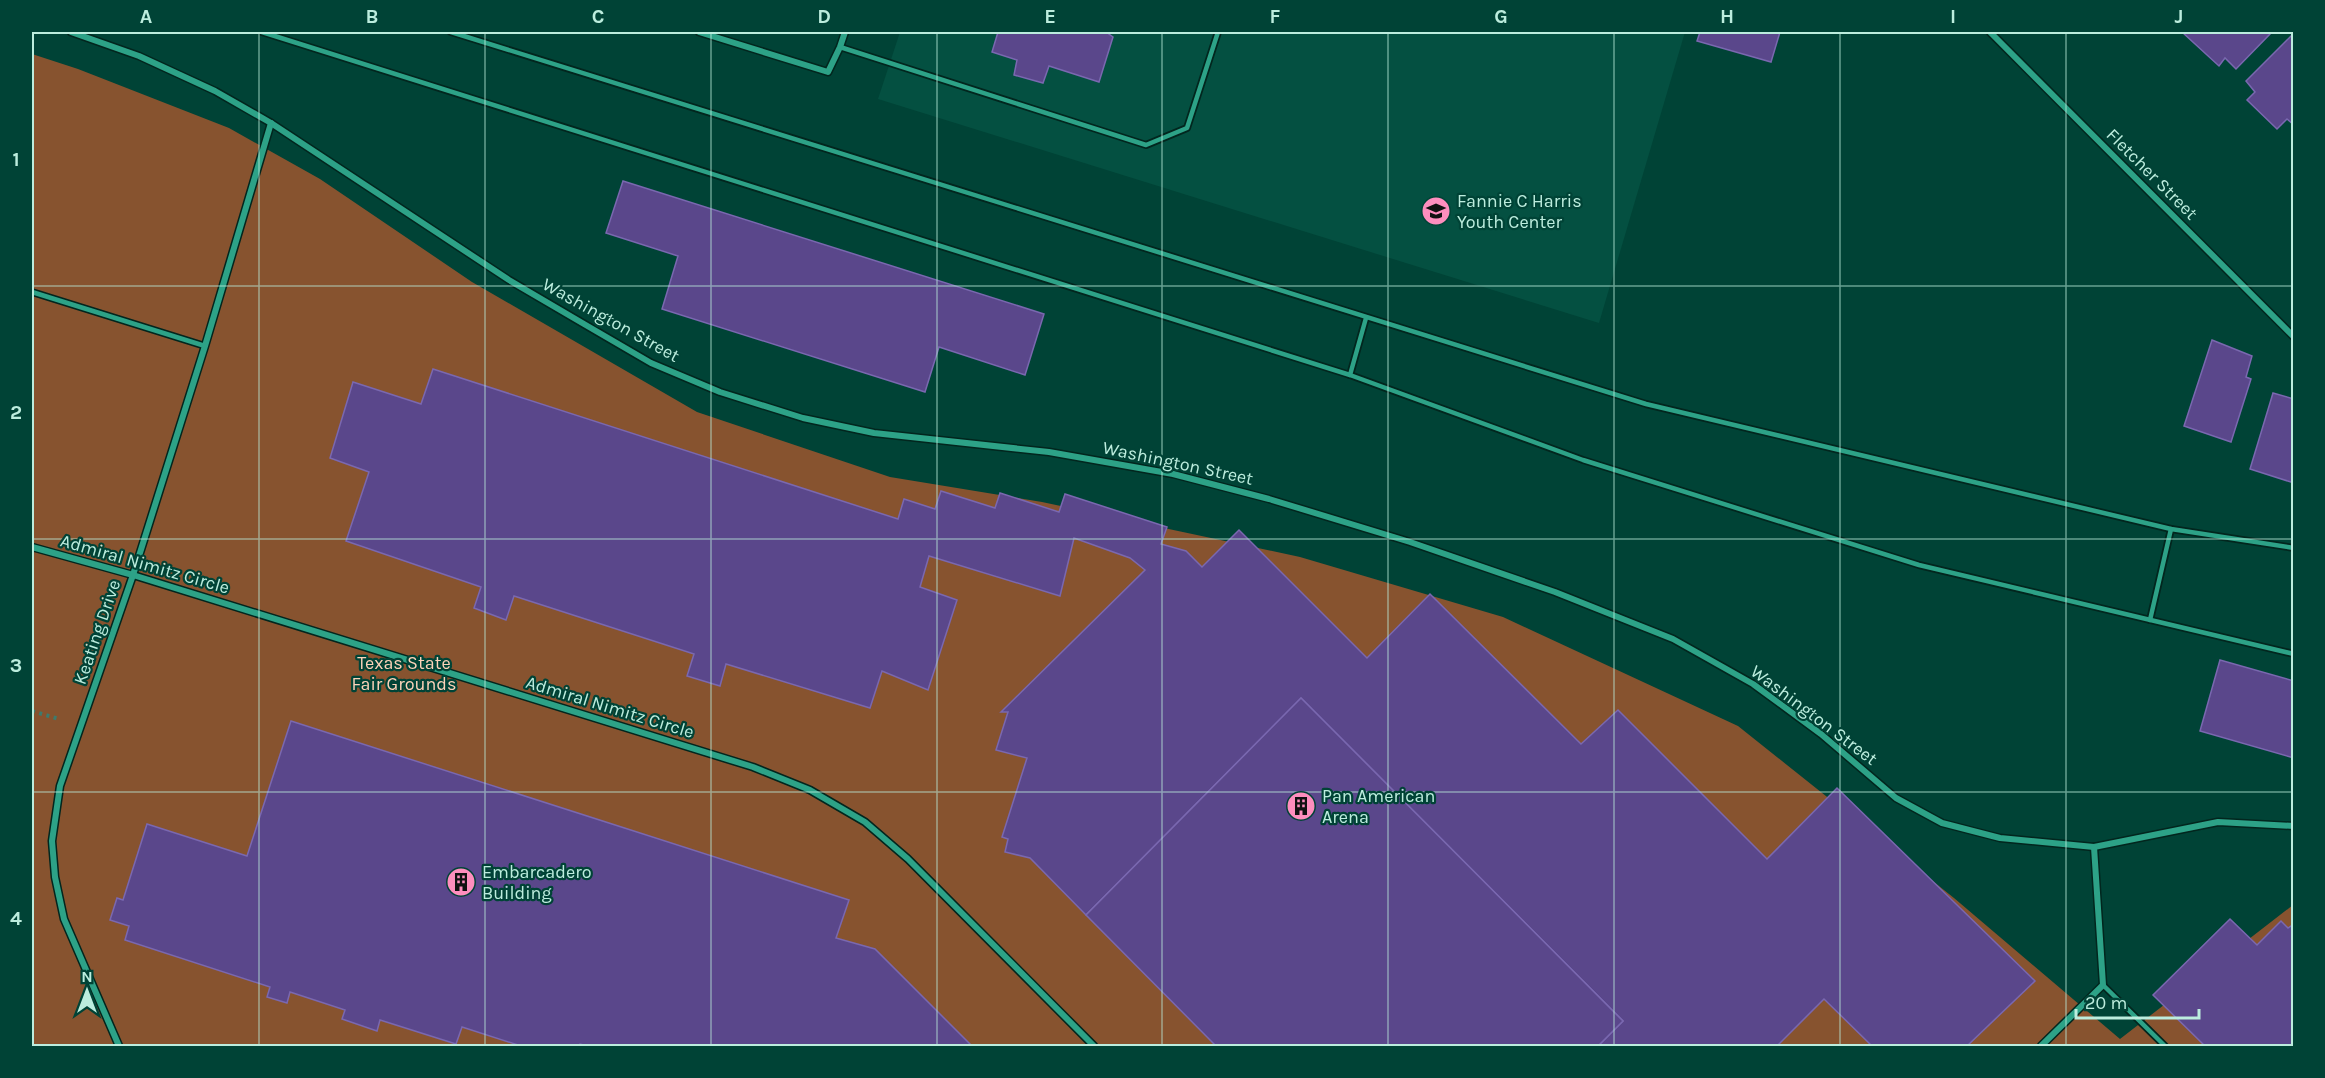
<svg xmlns="http://www.w3.org/2000/svg" width="2325" height="1078" font-family="Karla,sans-serif">
	<style>
		.built { fill: #045041 }
		.green { fill: #87532f }
		.building { fill: #5a478b; stroke: #7a68b0; stroke-width: 1.5 }
		.lines { fill: none; stroke-linecap: round; stroke-linejoin: round }
		.service-casing { stroke: #02261e; stroke-width: 8 }
		.minor-casing { stroke: #02261e; stroke-width: 9 }
		.path { stroke: #3e7b6d; stroke-width: 4; stroke-dasharray: 3 4.5; stroke-linecap: butt }
		.service { stroke: #2da287; stroke-width: 4.5 }
		.minor { stroke: #2da287; stroke-width: 6 }
		.grid { fill: none; stroke: #bcedde; stroke-width: 1.5; stroke-opacity: 0.55 }
		.labels { text-anchor: middle; dominant-baseline: central; stroke-width: 4.5; stroke-linejoin: round; paint-order: stroke }
		.street-label { font-size: 18px; fill: #bcedde; stroke: #004336 }
		.poi-label { font-size: 18px; fill: #bcedde; stroke: #004336; text-anchor: start }
		.park-label { font-size: 18px; fill: #fdd3b9; stroke: #004336 }
		.neatline { fill: none; stroke: #bcedde; stroke-width: 2 }
		.grid-label { font-size: 20px; text-anchor: middle; font-weight: bold; fill: #bcedde }
	</style>
	<rect width="100%" height="100%" fill="#004336"/>
	<path class="built" d="M900 32H1685L1599 323 878 99Z"/>
	<path class="green" d="M32 54 78 69 229 128 320 179 472 282 697 412 890 477 1042 502 1300 557 1503 617 1738 726 1954 898 2120 1039 2293 905V1046H32Z"/>
	<g class="building">
		<path d="M998 32H1106L1113 37 1099 82 1049 66 1043 83 1014 75 1017 60 992 52Z"/>
		<path d="M1700 32H1780L1771 62 1697 41Z"/>
		<path d="M2182 32H2272L2236 69 2225 58 2219 66Z"/>
		<path d="M2294 33V125L2287 119 2277 129 2247 100 2255 92 2246 81Z"/>
		<path d="M623 181 1044 314 1025 375 939 347 925 392 662 309 678 256 606 233Z"/>
		<path d="M2212 340 2252 356 2246 377 2251 379 2231 442 2184 426Z"/>
		<path d="M433 369 898 519 904 499 935 509 941 491 995 508 1000 493 1059 512 1065 494 1167 527 1161 544 1186 551 1202 567 1239 530 1367 658 1430 594 1581 744 1618 710 1767 859 1837 788 2035 981 1967 1046H1872L1824 999 1777 1046H1598L1623 1021 1301 698 1086 915 1030 858 1005 852 1008 839 1002 837 1027 758 996 750 1008 712H1001L1145 570 1130 558 1074 538 1060 596 929 556 920 587 957 600 928 690 882 671 870 708 726 664 720 686 687 676 694 654 514 596 506 620 474 608 481 587 346 541 369 472 330 458 353 382 421 404Z"/>
		<path d="M2273 393 2294 399V483L2250 469Z"/>
		<path d="M2220 660 2294 681V758L2200 731Z"/>
		<path d="M1301 698 1623 1021 1598 1046H1216L1086 915Z"/>
		<path d="M291 721 849 900 836 938 875 949 972 1046H588L580 1044 579 1046H521L462 1027 456 1044 380 1020 377 1031 342 1019 345 1010 290 992 287 1003 267 997 270 987 125 940 129 926 110 920 117 898 123 900 147 824 247 856Z"/>
		<path d="M2230 919 2257 945 2281 921 2288 928 2294 924V1046H2205L2153 995Z"/>
	</g>
	<g class="lines">
		<g class="service-casing">
			<g id="service">
				<path d="M262 32 1350 375 1583 460 1919 565 2294 654"/>
				<path d="M451 32 1646 404 2171 529 2294 548"/>
				<path d="M840 47 1146 145 1187 128 1218 32"/>
				<path d="M32 292 205 346"/>
				<path d="M1350 375 1366 318"/>
				<path d="M2150 620 2171 529"/>
				<path d="M2103 985 2165 1046"/>
			</g>
		</g>
		<g class="minor-casing">
			<g id="minor">
				<path d="M71 32 139 56 215 91 271 123 509 280 584 324 651 363 720 392 803 418 874 433 1049 452 1173 474 1269 499 1410 542 1555 592 1673 639 1753 684 1821 734 1896 798 1942 823 2000 838 2094 847 2218 822 2294 826"/>
				<path d="M699 32 828 72 840 47 845 32"/>
				<path d="M1990 32 2294 337"/>
				<path d="M32 547 133 575 753 767 810 790 865 822 908 859 1094 1046"/>
				<path d="M119 1046 64 919 55 877 52 841 60 786 133 575 205 346 271 123"/>
				<path d="M2041 1046 2103 985 2094 847"/>
			</g>
		</g>
		<path class="path" d="M32 711 59 719"/>
		<use href="#service" class="service"/>
		<use href="#minor" class="minor"/>
	</g>
	<path class="grid" d="M259 32V1046M485 32V1046M711 32V1046M937 32V1046M1162 32V1046M1388 32V1046M1614 32V1046M1840 32V1046M2066 32V1046M32 286H2294M32 539H2294M32 792H2294"/>
	<defs>
		<g id="school-disc" transform="scale(1.5)"><circle r="9.5" fill="#fe8ebe" stroke="#004336"/><path d="M0-5L7-2L0 1L-7-2ZM-4 1L0 2.5L4 1V4Q0 6-4 4Z" fill="#111"/></g>
		<g id="building-disc" transform="scale(1.5)"><circle r="9.5" fill="#fe8ebe" stroke="#004336"/><path d="M-4-6H4V6H1V3H-1V6H-4ZM-2.5-4.3h1.7v1.8h-1.7ZM.8-4.3h1.7v1.8H.8ZM-2.5-1h1.7V.8h-1.7ZM.8-1h1.7V.8H.8Z" fill="#111"/></g>
	</defs>
	<g fill-rule="evenodd">
		<use href="#school-disc" x="1436" y="211"/>
		<use href="#building-disc" x="1301" y="806"/>
		<use href="#building-disc" x="461" y="882"/>
	</g>
	<g class="labels">
		<g class="street-label">
			<text transform="translate(2152 174) rotate(45)">Fletcher Street</text>
			<text transform="translate(611 320) rotate(29)">Washington Street</text>
			<text transform="translate(1178 463) rotate(12)">Washington Street</text>
			<text transform="translate(145 564) rotate(16)">Admiral Nimitz Circle</text>
			<text transform="translate(97 632) rotate(-71)">Keating Drive</text>
			<text transform="translate(610 707) rotate(17)">Admiral Nimitz Circle</text>
			<text transform="translate(1814 715) rotate(37)">Washington Street</text>
		</g>
		<g class="poi-label">
			<text x="1457" y="201">Fannie C Harris<tspan x="1457" dy="21">Youth Center</tspan></text>
			<text x="1322" y="796">Pan American<tspan x="1322" dy="21">Arena</tspan></text>
			<text x="482" y="872">Embarcadero<tspan x="482" dy="21">Building</tspan></text>
		</g>
		<g class="park-label">
			<text x="404" y="663">Texas State<tspan x="404" dy="21">Fair Grounds</tspan></text>
		</g>
	</g>
	<rect width="2325" height="1078" fill="none" stroke="#004336" stroke-width="66"/>
	<g transform="translate(87 991)" stroke="#004336" stroke-width="4.5" paint-order="stroke">
	<path d="M0-4.5L10 22L0 15L-10 22Z" fill="#bcedde"/>
	<text y="-9" font-size="16" font-weight="bold" text-anchor="middle" fill="#bcedde">N</text>
	</g>
	<path d="M2076 1009v9h123v-9" fill="none" stroke="#bcedde" stroke-width="3"/>
	<text x="2085" y="1009" font-size="18" fill="#bcedde" stroke="#004336" stroke-width="4.5" paint-order="stroke">20 m</text>
	<rect x="33" y="33" width="2259" height="1012" class="neatline"/>
	<g class="grid-label">
		<text x="146" y="23">A</text>
		<text x="372" y="23">B</text>
		<text x="598" y="23">C</text>
		<text x="824" y="23">D</text>
		<text x="1050" y="23">E</text>
		<text x="1275" y="23">F</text>
		<text x="1501" y="23">G</text>
		<text x="1727" y="23">H</text>
		<text x="1953" y="23">I</text>
		<text x="2179" y="23">J</text>
		<text x="16" y="166">1</text>
		<text x="16" y="419">2</text>
		<text x="16" y="672">3</text>
		<text x="16" y="925">4</text>
	</g>
</svg>
